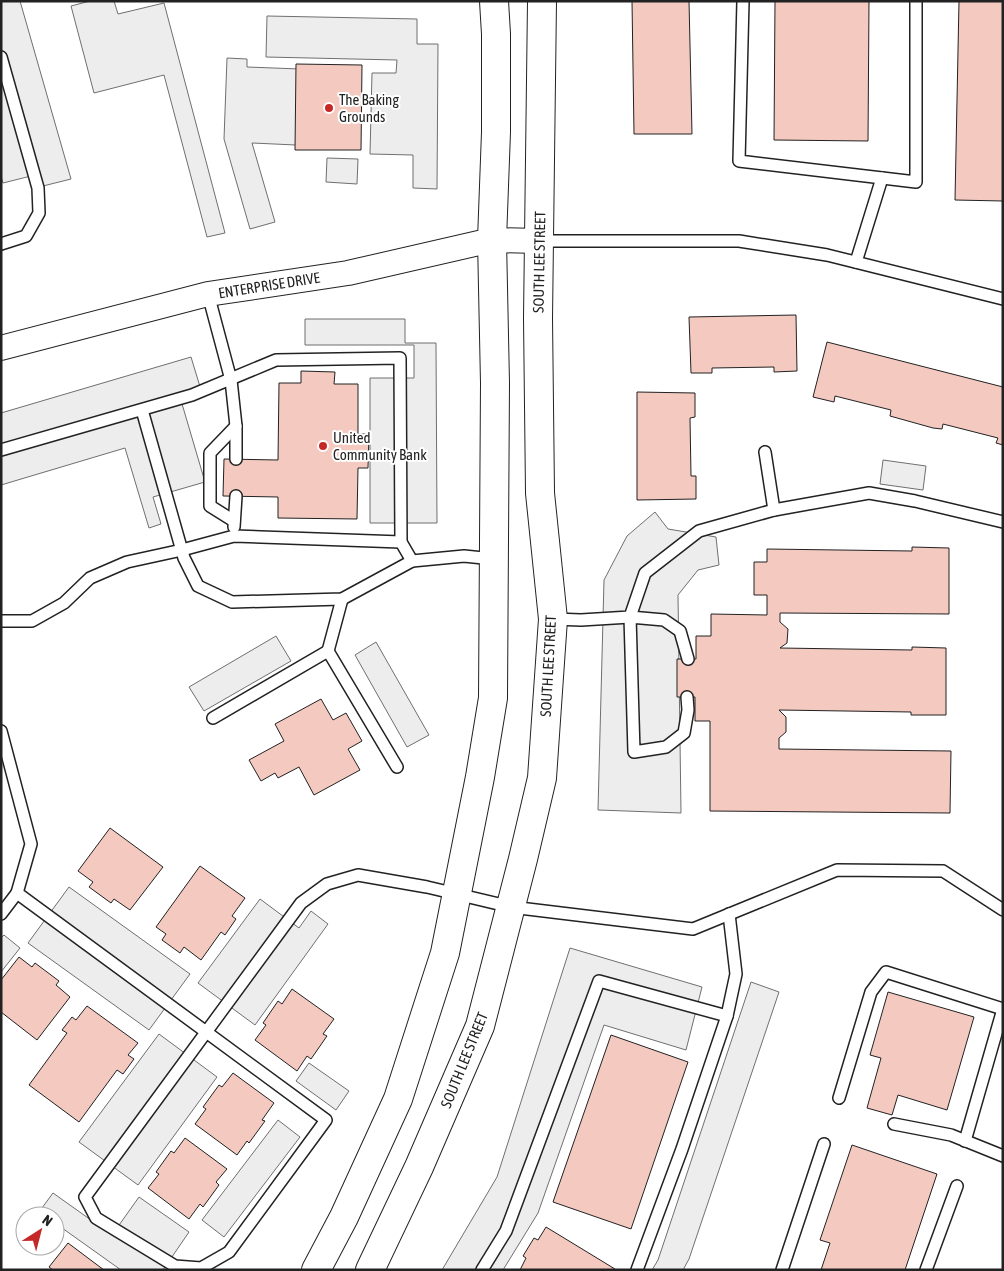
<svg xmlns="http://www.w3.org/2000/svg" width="1004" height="1271" font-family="'Asap Condensed',sans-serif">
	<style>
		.parking { fill: #ededed; stroke: #6f6f6f }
		.building { fill: #f3c9c0; stroke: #222 }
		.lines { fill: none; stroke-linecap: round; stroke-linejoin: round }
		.lane-casing { stroke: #222; stroke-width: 14 }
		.street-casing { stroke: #222; stroke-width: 26 }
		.secondary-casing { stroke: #222; stroke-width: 30 }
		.lane { stroke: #fff; stroke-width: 11 }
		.street { stroke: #fff; stroke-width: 24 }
		.secondary { stroke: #fff; stroke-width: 28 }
		.poi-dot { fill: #c62828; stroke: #fff; stroke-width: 2 }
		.labels { text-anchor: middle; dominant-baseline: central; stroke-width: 4; stroke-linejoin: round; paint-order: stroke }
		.poi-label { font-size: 15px; fill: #222; stroke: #fff; text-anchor: start }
		.street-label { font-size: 15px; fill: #222; stroke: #fff }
	</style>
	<rect width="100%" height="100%" fill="#fff"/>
	<g class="parking">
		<path d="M1 1H20L71 179 43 186 39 174 3 183 1 176Z"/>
		<path d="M90 1H114L118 14 164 3 225 233 207 237 164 75 94 93 71 6Z"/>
		<path d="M267 16 417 19V44H438L437 189 413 188V155L370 154 372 73H396L397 60 266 57Z"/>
		<path d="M227 58 247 59V67L300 69 296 145 252 143 275 222 250 229 224 139Z"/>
		<path d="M327 158 358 159 357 184 326 182Z"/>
		<path d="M305 319H405V343H436L437 523H370V378H414V345H305Z"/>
		<path d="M191 357 201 390 180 397 205 482 153 497 161 524 149 528 125 448 1 485V413Z"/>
		<path d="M883 460 926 466 923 490 880 484Z"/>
		<path d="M655 512 668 529 716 537 719 565 698 570 678 595 681 813 598 810 604 580 627 536Z"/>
		<path d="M276 636 291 661 204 711 189 687Z"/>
		<path d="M376 642 429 735 407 747 355 655Z"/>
		<path d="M69 887 190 974 149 1030 28 943Z"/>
		<path d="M260 899 299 928 311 911 328 924 255 1025 198 983Z"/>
		<path d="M4 935 20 948 1 972V938Z"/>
		<path d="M570 948 702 987 686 1050 604 1025 538 1213 503 1270H442L497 1177Z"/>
		<path d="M751 982 779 992 689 1259 683 1270H652L658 1260Z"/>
		<path d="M159 1034 217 1077 138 1185 79 1142Z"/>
		<path d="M309 1063 349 1091 336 1110 296 1081Z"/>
		<path d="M278 1120 300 1137 224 1237 202 1220Z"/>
		<path d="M53 1193 112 1235 139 1197 189 1232 163 1270H121L55 1223V1216H45L39 1212Z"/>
	</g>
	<g class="building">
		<path d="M632 1H689L692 134H634Z"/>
		<path d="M775 1H869L868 141 774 140Z"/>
		<path d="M959 1H1003V201L955 200Z"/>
		<path d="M296 64 362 65 361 150H295Z"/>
		<path d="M796 315 797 371 774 372V367L712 368V373H691L689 317Z"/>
		<path d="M827 342 1003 387V445L996 443 998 438 943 424 942 429 933 428 890 416 891 410 835 396 834 402 813 397Z"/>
		<path d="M301 371 335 372 334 384H358V434H369L368 468H358L357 519 278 518V497L223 496 224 459 278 460 279 383H301Z"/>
		<path d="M637 392 695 393V417L690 418 691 476H696V499L637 500Z"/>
		<path d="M912 547 949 548V614L780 613V622L788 629 787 643 780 648 912 650V647L946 648V715H911V712L779 710 786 717V732L779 738V749L951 751 950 813 710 811V721H695V697H677V659H696V636H711V614L767 615V595H754V562H767V549L912 551Z"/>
		<path d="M321 699 333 720 346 713 362 741 348 749 360 770 314 795 299 767 278 778 275 773 261 781 249 760 284 741 275 724Z"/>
		<path d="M110 828 163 867 130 910 114 899 111 903 89 887 93 882 78 871Z"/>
		<path d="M200 866 245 898 232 916 236 919 225 935 221 932 201 960 184 947 180 953 162 940 166 934 156 927Z"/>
		<path d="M19 957 32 967 35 963 59 981 56 985 70 997 37 1040 1 1012V980Z"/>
		<path d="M292 989 334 1019 323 1034 327 1036 311 1059 307 1056 297 1071 255 1040 266 1025 263 1023 278 1001 282 1004Z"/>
		<path d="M888 992 974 1017 947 1110 898 1095 892 1115 867 1108 881 1058 870 1055Z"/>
		<path d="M87 1006 138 1043 128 1055 134 1059 123 1074 117 1070 79 1122 29 1085 67 1033 62 1030 72 1017 76 1020Z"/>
		<path d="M611 1035 688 1062 631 1229 553 1202Z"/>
		<path d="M233 1073 274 1103 262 1120 265 1121 249 1143 247 1141 237 1155 195 1124 206 1109 203 1107 219 1085 222 1087Z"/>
		<path d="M185 1138 227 1169 216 1182 219 1185 203 1207 200 1204 189 1219 148 1188 159 1174 156 1172 171 1151 174 1153Z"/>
		<path d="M852 1145 937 1174 905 1270H821L830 1243 820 1240Z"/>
		<path d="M546 1227 615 1269V1270H520L526 1258 523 1256 534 1238 538 1240Z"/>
		<path d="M68 1243 104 1270H53L49 1267Z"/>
	</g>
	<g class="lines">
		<g class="lane-casing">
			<g id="lane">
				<path d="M743 1 739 161 916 182V1"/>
				<path d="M1 57 38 188 39 213 26 236 1 244"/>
				<path d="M539 241H739L827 255 1003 299"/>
				<path d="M856 262 882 178"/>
				<path d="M208 294 231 380 236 426V459"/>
				<path d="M142 410 184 558 198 586 232 602 342 599 412 561"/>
				<path d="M1 450 192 395 276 360 400 358 401 542 412 561 464 556 493 559"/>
				<path d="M765 452 774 510"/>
				<path d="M234 521 210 506V453L236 426"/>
				<path d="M234 527 236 496"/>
				<path d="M342 599 328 651 397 767"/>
				<path d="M553 619 581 620 630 617 645 573 699 531 774 510 869 493 915 501 1003 522"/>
				<path d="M1 621H32L64 603 90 578 127 562 182 550 234 536 401 542"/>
				<path d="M687 697 688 710 684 733 666 747 634 752 630 617 664 620 680 631 688 659"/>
				<path d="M213 718 328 651"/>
				<path d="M1 731 31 844 17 893"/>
				<path d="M1 914 17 893 326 1120 229 1252 201 1268 175 1266 96 1218 85 1197 301 903 327 884 358 875 427 887 511 907 693 929 837 870 943 871 1003 910"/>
				<path d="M839 1098 871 992 886 972 1003 1009"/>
				<path d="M894 1124 951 1135 1003 1156"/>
				<path d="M965 1141 1003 1009"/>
				<path d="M482 1270 506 1231 599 981 727 1016"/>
				<path d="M637 1270 682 1149 727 1016 736 974 729 914"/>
				<path d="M782 1270 824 1144"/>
				<path d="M926 1270 957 1186"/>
			</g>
		</g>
		<g class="street-casing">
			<path id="street" d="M1 348 208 294 348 273 492 240 539 241"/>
		</g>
		<g class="secondary-casing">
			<g id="secondary">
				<path d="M316 1270 344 1217 398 1099 445 953 480 777 493 698 495 383 492 240 496 132V34L494 1"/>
				<path d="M370 1270 419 1167 480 1026 523 859 542 778 553 619 540 493 538 318 542 1"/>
			</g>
		</g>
		<use href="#lane" class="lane"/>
		<use href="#street" class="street"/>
		<use href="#secondary" class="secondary"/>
	</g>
	<g class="poi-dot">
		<circle cx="329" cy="108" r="5"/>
		<circle cx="323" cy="446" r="5"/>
	</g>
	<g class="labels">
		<g class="poi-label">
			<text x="339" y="99">The Baking<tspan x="339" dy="17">Grounds</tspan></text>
			<text x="333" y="437">United<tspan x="333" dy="17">Community Bank</tspan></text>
		</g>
		<g class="street-label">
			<text transform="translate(539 262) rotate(-89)">SOUTH LEE STREET</text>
			<text transform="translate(269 285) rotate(-9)">ENTERPRISE DRIVE</text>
			<text transform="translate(548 666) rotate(-87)">SOUTH LEE STREET</text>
			<text transform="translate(464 1060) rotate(-68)">SOUTH LEE STREET</text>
		</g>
	</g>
	<rect width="1004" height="1271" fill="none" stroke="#222222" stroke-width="5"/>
	<g transform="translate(40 1231) rotate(36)"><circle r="24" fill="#ffffff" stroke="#a7a7a7"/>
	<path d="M0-4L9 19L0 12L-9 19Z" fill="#c62828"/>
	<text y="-8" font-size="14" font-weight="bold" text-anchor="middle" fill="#222222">N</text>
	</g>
</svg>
